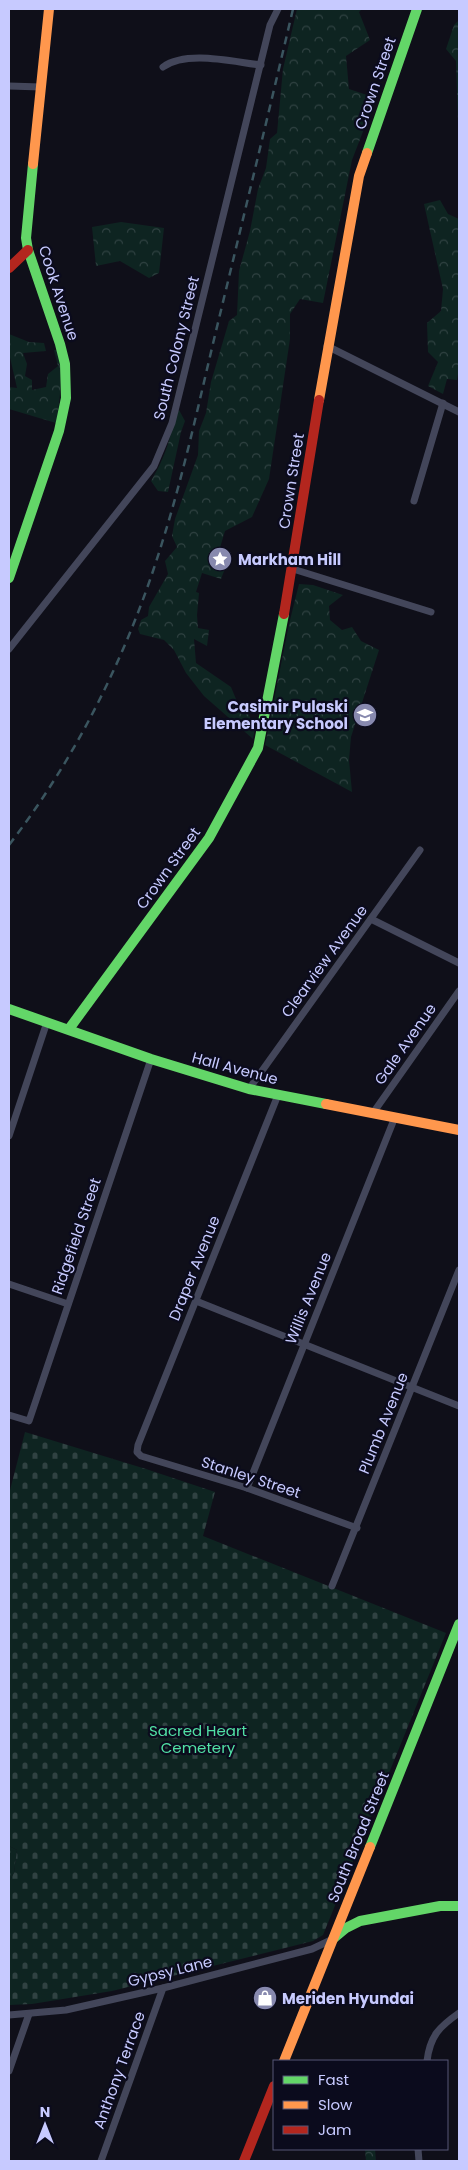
<svg xmlns="http://www.w3.org/2000/svg" width="468" height="2170" font-family="Poppins,sans-serif">
	<style>
		.forest { fill: url(#forest-crowns) }
		.cemetery { fill: url(#cemetery-stones) }
		.lines { fill: none; stroke-linecap: round; stroke-linejoin: round }
		.street { stroke: #43465a; stroke-width: 7 }
		.fast { stroke: #63d668; stroke-width: 10 }
		.slow { stroke: #ff974d; stroke-width: 10 }
		.jam { stroke: #b3261e; stroke-width: 10 }
		.rail { stroke: #3a555f; stroke-width: 2.5; stroke-dasharray: 8 6; stroke-linecap: butt }
		.labels { text-anchor: middle; dominant-baseline: central; stroke-width: 4.5; stroke-linejoin: round; paint-order: stroke }
		.street-label { font-size: 15px; fill: #c7caff; stroke: #0b0b1d }
		.poi-label { font-size: 15px; font-weight: bold; fill: #c7caff; stroke: #0b0b1d; text-anchor: start }
		.park-label { font-size: 15px; fill: #51e1a5; stroke: #0b0b1d }
	</style>
	<defs>
		<pattern id="forest-crowns" width="20" height="18" patternUnits="userSpaceOnUse" patternTransform="scale(1.25)"><rect width="20" height="18" fill="#0e2421"/><path d="M2 6a3 3 0 1 1 6 0M12 15a3 3 0 1 1 6 0" fill="none" stroke="#304242"/></pattern>
		<pattern id="cemetery-stones" width="16" height="16" patternUnits="userSpaceOnUse" patternTransform="scale(1.25)"><rect width="16" height="16" fill="#0e2421"/><path d="M2 7V4a2 2 0 0 1 4 0v3zM10 15v-3a2 2 0 0 1 4 0v3z" fill="#304242"/></pattern>
	</defs>
	<rect width="100%" height="100%" fill="#0f0f19"/>
	<g class="forest">
		<path d="M297 9H362L359 12 370 40 346 56 349 89 376 98 352 160 323 303 300 299 290 314V339L269 479 252 517 225 531 216 561 226 566 221 579 202 573 196 592 199 593 197 615 198 628 209 630 207 646 194 639 196 663 231 687 238 704 248 713 255 728 253 739 204 696 186 673 174 650 164 640 140 634 138 629 141 620 148 616 149 607 168 574 165 561 177 547 172 536 175 519 198 455 199 431 206 413 211 382 229 321 237 315 239 271 250 231 258 189 266 168 270 139 277 133 283 69Z"/>
		<path d="M459 20V155L456 61 446 49 454 25Z"/>
		<path d="M440 200 448 214 459 219V368L457 380 447 379 443 394 428 386 438 362 428 352 427 323 441 311 443 289 424 204Z"/>
		<path d="M121 222 164 228 159 273 149 278 120 261 96 266 92 227Z"/>
		<path d="M9 334 29 342 44 343 46 351 23 353 27 364 25 376 32 380V390L46 387 48 374 58 366 54 350H58C62 377 61 396 56 423L9 409V387L17 388 9 353Z"/>
		<path d="M179 410 185 421 181 432 168 492 158 491 151 481C160 466 167 450 171 433 174 424 174 417 179 410Z"/>
		<path d="M299 584 313 585 343 595 329 606 330 620 342 630 352 627 361 641 379 650 351 737 349 760 352 792 265 745 289 624Z"/>
		<path d="M9 1846 17 1850 14 1873 9 1882Z"/>
		<path d="M365 2149H375L376 2161H366Z"/>
	</g>
	<path class="cemetery" d="M25 1432 146 1469 215 1492 203 1536 446 1633 323 1935 313 1941 112 1991 32 2004 9 2005V1882L14 1873 17 1850 9 1846V1494Z"/>
	<g class="lines">
		<g class="street">
			<path d="M163 67C187 50 233 62 261 65"/>
			<path d="M9 86 41 87"/>
			<path d="M327 346 459 412"/>
			<path d="M414 501 443 403"/>
			<path d="M293 569 431 612"/>
			<path d="M9 649 154 466 172 423 270 25 278 9"/>
			<path d="M371 919 459 963"/>
			<path d="M249 1089 420 850"/>
			<path d="M278 1095 138 1445 137 1452 141 1456 247 1488 357 1528"/>
			<path d="M373 1113 459 991"/>
			<path d="M9 1136 47 1022"/>
			<path d="M9 1284 68 1304"/>
			<path d="M196 1301 459 1406"/>
			<path d="M9 1415 29 1421 151 1059"/>
			<path d="M247 1488 395 1117"/>
			<path d="M332 1586 459 1270"/>
			<path d="M9 2015 66 2010 163 1988 312 1949 331 1940"/>
			<path d="M427 2061C430 2036 439 2027 459 2013"/>
			<path d="M9 2071 29 2014"/>
			<path d="M418 2149 419 2161"/>
			<path d="M101 2161 163 1988"/>
		</g>
		<g class="fast">
			<path d="M367 153 417 9"/>
			<path d="M9 578 59 431 66 398 65 364 60 344 28 250 26 238 33 164"/>
			<path d="M9 1009 151 1059 249 1089 326 1104"/>
			<path d="M69 1029 209 838 258 748 284 614"/>
			<path d="M370 1847 459 1624"/>
			<path d="M334 1938 346 1928 360 1921 440 1906H459"/>
		</g>
		<g class="slow">
			<path d="M33 164 49 9"/>
			<path d="M319 400 359 176 367 153"/>
			<path d="M326 1104 459 1130"/>
			<path d="M284 2061 370 1847"/>
		</g>
		<g class="jam">
			<path d="M9 268 28 250"/>
			<path d="M284 614 319 400"/>
			<path d="M244 2161 274 2086"/>
		</g>
		<path class="rail" d="M9 845C78 755 129 651 162 543 184 473 199 402 216 331 242 223 268 116 293 9"/>
	</g>
	<defs>
		<g id="sight-disc" transform="scale(1.25)"><circle r="9.5" fill="#8789ae" stroke="#0b0b1d"/><path d="M0-6L1.8-2.2L6-1.7L2.9 1.2L3.7 5.4L0 3.3L-3.7 5.4L-2.9 1.2L-6-1.7L-1.8-2.2Z" fill="#fff"/></g>
		<g id="school-disc" transform="scale(1.25)"><circle r="9.5" fill="#8789ae" stroke="#0b0b1d"/><path d="M0-5L7-2L0 1L-7-2ZM-4 1L0 2.5L4 1V4Q0 6-4 4Z" fill="#fff"/></g>
		<g id="shop-disc" transform="scale(1.25)"><circle r="9.5" fill="#8789ae" stroke="#0b0b1d"/><path d="M-5-2.5h2.3a2.7 3.5 0 0 1 5.4 0H5L5.5 6h-11ZM-1.5-2.5h3a1.5 2.3 0 0 0-3 0Z" fill="#fff"/></g>
	</defs>
	<g fill-rule="evenodd">
		<use href="#sight-disc" x="220" y="559"/>
		<use href="#school-disc" x="365" y="715"/>
		<use href="#shop-disc" x="265" y="1998"/>
	</g>
	<g class="labels">
		<g class="street-label">
			<text transform="translate(375 83) rotate(-71)">Crown Street</text>
			<text transform="translate(59 293) rotate(72)">Cook Avenue</text>
			<text transform="translate(176 348) rotate(-76)">South Colony Street</text>
			<text transform="translate(291 481) rotate(-81)">Crown Street</text>
			<text transform="translate(168 868) rotate(-54)">Crown Street</text>
			<text transform="translate(324 961) rotate(-54)">Clearview Avenue</text>
			<text transform="translate(405 1044) rotate(-55)">Gale Avenue</text>
			<text transform="translate(235 1068) rotate(15)">Hall Avenue</text>
			<text transform="translate(76 1236) rotate(-71)">Ridgefield Street</text>
			<text transform="translate(194 1268) rotate(-68)">Draper Avenue</text>
			<text transform="translate(308 1298) rotate(-68)">Willis Avenue</text>
			<text transform="translate(383 1423) rotate(-68)">Plumb Avenue</text>
			<text transform="translate(251 1477) rotate(18)">Stanley Street</text>
			<text transform="translate(358 1837) rotate(-68)">South Broad Street</text>
			<text transform="translate(170 1971) rotate(-14)">Gypsy Lane</text>
			<text transform="translate(119 2070) rotate(-70)">Anthony Terrace</text>
		</g>
		<g class="poi-label">
			<text x="238" y="559">Markham Hill</text>
			<text x="348" y="706" text-anchor="end">Casimir Pulaski<tspan x="348" dy="17">Elementary School</tspan></text>
			<text x="282" y="1998">Meriden Hyundai</text>
		</g>
		<g class="park-label">
			<text x="198" y="1730">Sacred Heart<tspan x="198" dy="17">Cemetery</tspan></text>
		</g>
	</g>
	<rect width="468" height="2170" fill="none" stroke="#c7caff" stroke-width="20"/>
	<rect x="273" y="2060" width="175" height="90" fill="#0b0b1d" stroke="#565777"/>
	<rect x="283" y="2076" width="25" height="8" fill="#63d668" stroke="#565777"/>
	<text x="318" y="2085" font-size="15" fill="#c7caff">Fast</text>
	<rect x="283" y="2101" width="25" height="8" fill="#ff974d" stroke="#565777"/>
	<text x="318" y="2110" font-size="15" fill="#c7caff">Slow</text>
	<rect x="283" y="2126" width="25" height="8" fill="#b3261e" stroke="#565777"/>
	<text x="318" y="2135" font-size="15" fill="#c7caff">Jam</text>
	<g transform="translate(45 2125)" stroke="#0b0b1d" stroke-width="4" paint-order="stroke">
	<path d="M0-4L9 19L0 12L-9 19Z" fill="#c7caff"/>
	<text y="-8" font-size="14" font-weight="bold" text-anchor="middle" fill="#c7caff">N</text>
	</g>
</svg>
